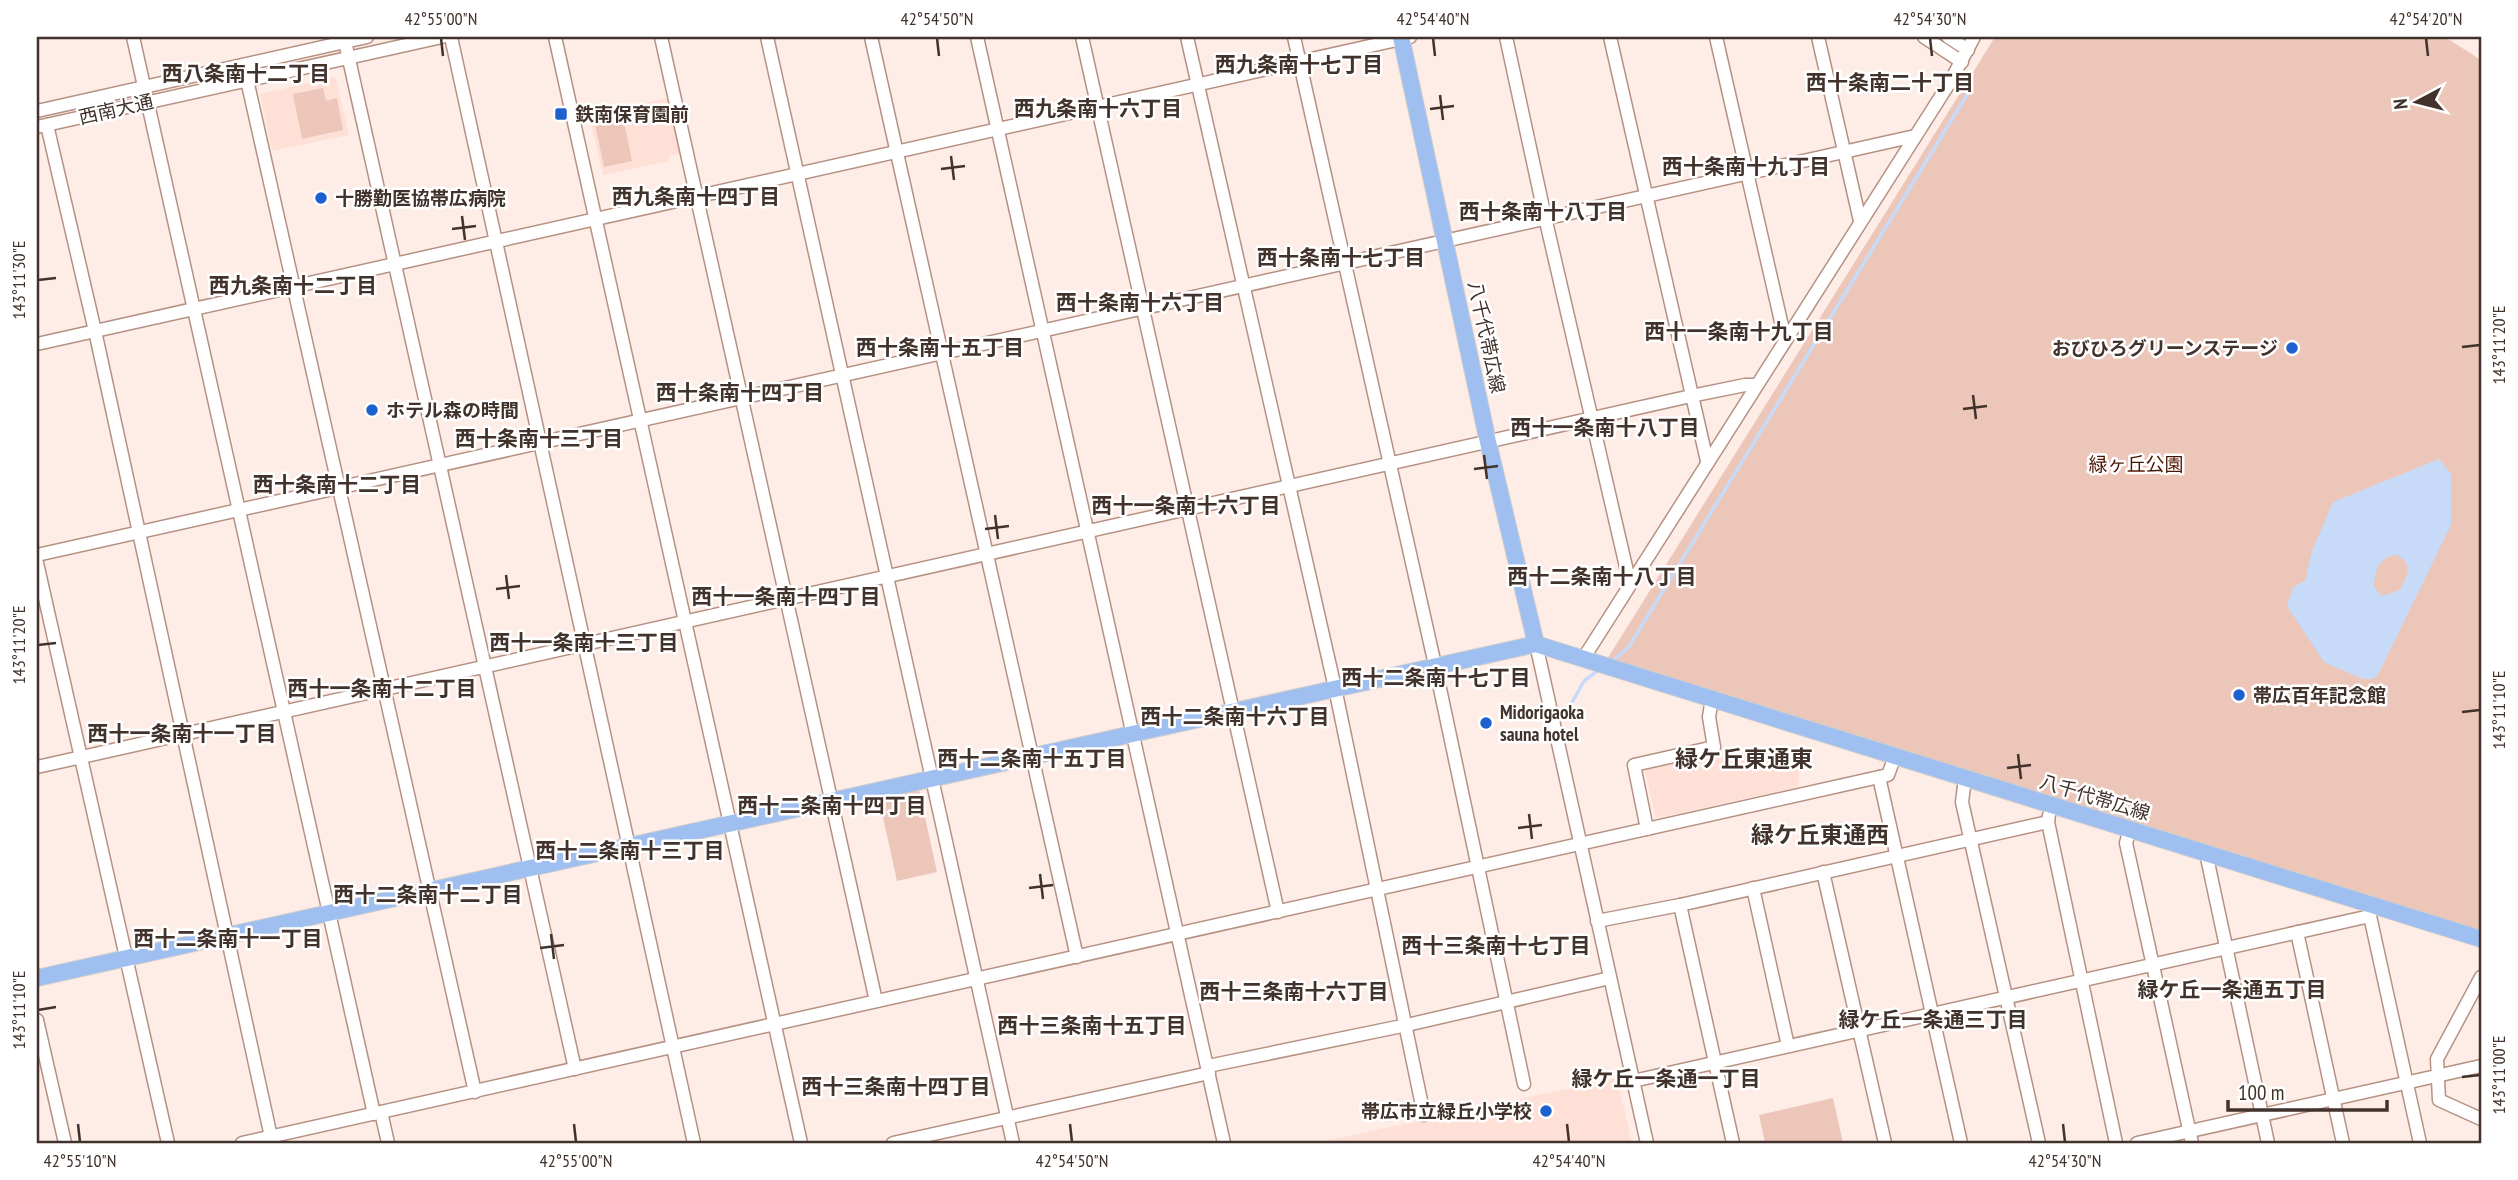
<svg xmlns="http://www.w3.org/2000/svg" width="2518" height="1180" font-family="'PT Sans Narrow','Noto Sans JP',sans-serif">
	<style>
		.built { fill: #fee0d6 }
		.green { fill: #ebc6b9 }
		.water { fill: #c7daf8; fill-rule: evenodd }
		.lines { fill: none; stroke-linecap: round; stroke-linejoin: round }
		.stream { stroke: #c7daf8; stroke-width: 3.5 }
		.minor-casing { stroke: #b69183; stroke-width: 15 }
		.major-casing { stroke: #d1cecc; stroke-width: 18 }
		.minor { stroke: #fff; stroke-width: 12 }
		.major { stroke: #a0bff1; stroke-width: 16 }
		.ticks { fill: none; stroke: #41322c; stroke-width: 2.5 }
		.poi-dot { fill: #1c61cd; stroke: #fff; stroke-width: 2.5 }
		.labels { text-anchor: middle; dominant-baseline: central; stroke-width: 5; stroke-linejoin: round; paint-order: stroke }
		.street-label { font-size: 19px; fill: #41322c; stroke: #fff }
		.poi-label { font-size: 19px; font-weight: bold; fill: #41322c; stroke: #fff; text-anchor: start }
		.park-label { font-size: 19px; fill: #4b1400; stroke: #fff }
		.neighbourhood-label { font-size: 21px; font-weight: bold; fill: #41322c; stroke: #fff }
		.quarter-label { font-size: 23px; font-weight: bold; fill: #41322c; stroke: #fff }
		.neatline { fill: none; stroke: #41322c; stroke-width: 2.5 }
		.ticks-label { font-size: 18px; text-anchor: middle; fill: #41322c }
	</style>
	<rect width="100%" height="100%" fill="#feede7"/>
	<g class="built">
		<path d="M335 77 349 135 272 151 260 94Z"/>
		<path d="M668 98 680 154 669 156V161L603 175 589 115Z"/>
		<path d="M1744 747 1800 767 1798 787 1656 818 1644 767Z"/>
		<path d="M1617 1078 1632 1143H1316Z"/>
	</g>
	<g class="green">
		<path d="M1995 37H2445L2481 60V935L1606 661Z"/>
		<path d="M323 88 326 101 337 98 343 130 302 139 293 94Z"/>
		<path d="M622 113 632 161 604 167 594 119Z"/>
		<path d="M919 790 937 872 897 881 879 799Z"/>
		<path d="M1833 1098 1843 1143H1765L1759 1115Z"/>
	</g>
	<path class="water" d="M2439 459 2451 474V525L2379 673 2373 679H2363L2324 662 2287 606 2293 587 2305 581 2312 551 2333 502ZM2398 555C2414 567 2407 574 2400 590L2382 596 2374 587C2374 571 2380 555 2398 555Z"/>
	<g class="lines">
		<g class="stream">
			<path d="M1612 661 1628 648 1968 93"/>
			<path d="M1569 708 1584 681 1600 669"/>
		</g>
		<g class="minor-casing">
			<g id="minor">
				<path d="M133 37 374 1114"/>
				<path d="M344 37 575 1069"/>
				<path d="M451 37 694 1143"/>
				<path d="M555 37 801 1143"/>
				<path d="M661 37 876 1001"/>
				<path d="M767 37 1013 1143"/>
				<path d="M871 37 1077 957"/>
				<path d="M977 37 1224 1143"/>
				<path d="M1082 37 1278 912"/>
				<path d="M1187 37 1335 688 1424 1115"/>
				<path d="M1294 37 1435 665 1524 1084"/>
				<path d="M1506 37 1545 217 1630 584"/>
				<path d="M1610 37 1707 461"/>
				<path d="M1716 37 1785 339"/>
				<path d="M1818 37 1860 221"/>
				<path d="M1924 37 1962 62"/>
				<path d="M1948 37 1968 50"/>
				<path d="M247 80 475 1092"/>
				<path d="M37 111 367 37"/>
				<path d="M47 125 95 331 271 1137"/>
				<path d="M37 127 442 37"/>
				<path d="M37 344 1410 37"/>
				<path d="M37 555 1915 136"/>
				<path d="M37 563 168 1143"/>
				<path d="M1536 644 1647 1143"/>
				<path d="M1583 659 1950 82 1974 37"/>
				<path d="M37 767 1691 396 1745 385H1757"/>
				<path d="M1879 777 1961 1143"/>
				<path d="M1965 778 1962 802 2039 1143"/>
				<path d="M2049 815 2048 822 2116 1143"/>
				<path d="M1647 829 1634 765 1714 747 1709 717 1712 698"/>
				<path d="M2130 829 2126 843 2192 1143"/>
				<path d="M2206 853 2268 1143"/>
				<path d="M1823 872 1885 1143"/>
				<path d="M1753 888 1788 1046"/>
				<path d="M1680 905 1733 1143"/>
				<path d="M2371 908 2370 916 2420 1143"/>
				<path d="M1597 921 1680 905 2048 822"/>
				<path d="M2297 932 2343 1143"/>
				<path d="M2481 977 2437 1059 2439 1100 2481 1119"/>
				<path d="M37 1020 65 1143"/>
				<path d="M1208 1066 1407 1025 1610 978"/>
				<path d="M1633 1081 2370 916"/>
				<path d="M381 1112 388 1143"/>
				<path d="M242 1143 1888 775 1895 756"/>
				<path d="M893 1143 1209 1073"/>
				<path d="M2137 1143 2481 1066"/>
			</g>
		</g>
		<g class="major-casing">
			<g id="major">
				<path d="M1401 37 1488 442 1536 644"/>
				<path d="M37 978 1536 644 2481 939"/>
			</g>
		</g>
		<use href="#minor" class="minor"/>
		<use href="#major" class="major"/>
	</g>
	<path class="ticks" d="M441 38 443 56M937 38 939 56M1433 38 1435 56M1930 38 1932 56M2426 38 2428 56M1440 95 1443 120M1430 109 1454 106M951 156 954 180M941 169 965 166M462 216 465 240M452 229 476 226M38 280 56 278M2462 347 2480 345M1973 395 1976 419M1963 409 1987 406M1484 455 1487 479M1474 469 1498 466M995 515 998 539M985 529 1009 526M506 575 509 599M496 589 520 586M38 645 56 643M2462 712 2480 710M2018 754 2021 779M2007 768 2031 765M1529 814 1532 839M1518 828 1542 825M1040 874 1043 899M1029 888 1053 885M551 934 554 959M540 948 564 945M38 1010 56 1007M2462 1077 2480 1075M78 1124 80 1142M574 1124 576 1142M1070 1124 1072 1142M1567 1124 1569 1142M2063 1124 2065 1142"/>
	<g class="poi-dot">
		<rect x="554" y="107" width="14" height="14" rx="3.5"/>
		<circle cx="321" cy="198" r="7"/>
		<circle cx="2292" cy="348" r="7"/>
		<circle cx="372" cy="410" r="7"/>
		<circle cx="2239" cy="695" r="7"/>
		<circle cx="1486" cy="723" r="7"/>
		<circle cx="1546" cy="1111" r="7"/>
	</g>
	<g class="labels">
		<g class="street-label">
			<text transform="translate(116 109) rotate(-13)">西南大通</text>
			<text transform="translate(1487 337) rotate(78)">八千代帯広線</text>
			<text transform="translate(2095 797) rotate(17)">八千代帯広線</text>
		</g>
		<g class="poi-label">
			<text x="575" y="114">鉄南保育園前</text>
			<text x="335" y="198">十勝勤医協帯広病院</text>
			<text x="2278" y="348" text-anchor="end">おびひろグリーンステージ</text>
			<text x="386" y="410">ホテル森の時間</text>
			<text x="2253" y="695">帯広百年記念館</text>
			<text x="1500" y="712">Midorigaoka<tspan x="1500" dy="22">sauna hotel</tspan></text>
			<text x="1532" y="1111" text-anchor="end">帯広市立緑丘小学校</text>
		</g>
		<g class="park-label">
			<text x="2136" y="464">緑ヶ丘公園</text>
		</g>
		<g class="neighbourhood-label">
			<text x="1299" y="64">西九条南十七丁目</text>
			<text x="246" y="73">西八条南十二丁目</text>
			<text x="1890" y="82">西十条南二十丁目</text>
			<text x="1098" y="108">西九条南十六丁目</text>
			<text x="1746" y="166">西十条南十九丁目</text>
			<text x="696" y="196">西九条南十四丁目</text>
			<text x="1543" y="211">西十条南十八丁目</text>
			<text x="1341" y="257">西十条南十七丁目</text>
			<text x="293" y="285">西九条南十二丁目</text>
			<text x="1140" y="302">西十条南十六丁目</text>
			<text x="1739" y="331">西十一条南十九丁目</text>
			<text x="940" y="347">西十条南十五丁目</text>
			<text x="740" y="392">西十条南十四丁目</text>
			<text x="1605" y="427">西十一条南十八丁目</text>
			<text x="539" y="438">西十条南十三丁目</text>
			<text x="337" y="484">西十条南十二丁目</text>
			<text x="1186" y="505">西十一条南十六丁目</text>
			<text x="1602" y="576">西十二条南十八丁目</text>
			<text x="786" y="596">西十一条南十四丁目</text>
			<text x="584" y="642">西十一条南十三丁目</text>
			<text x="1436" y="677">西十二条南十七丁目</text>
			<text x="382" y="688">西十一条南十二丁目</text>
			<text x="1235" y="716">西十二条南十六丁目</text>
			<text x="182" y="733">西十一条南十一丁目</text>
			<text x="1032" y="758">西十二条南十五丁目</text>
			<text x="832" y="805">西十二条南十四丁目</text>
			<text x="630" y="850">西十二条南十三丁目</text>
			<text x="428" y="894">西十二条南十二丁目</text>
			<text x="228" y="938">西十二条南十一丁目</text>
			<text x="1496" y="945">西十三条南十七丁目</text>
			<text x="2232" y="989">緑ケ丘一条通五丁目</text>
			<text x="1294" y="991">西十三条南十六丁目</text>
			<text x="1933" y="1019">緑ケ丘一条通三丁目</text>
			<text x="1092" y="1025">西十三条南十五丁目</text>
			<text x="1666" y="1078">緑ケ丘一条通一丁目</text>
			<text x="896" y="1086">西十三条南十四丁目</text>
		</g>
		<g class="quarter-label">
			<text x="1744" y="758">緑ケ丘東通東</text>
			<text x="1820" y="834">緑ケ丘東通西</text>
		</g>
	</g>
	<rect width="2518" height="1180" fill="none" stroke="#ffffff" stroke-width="77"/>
	<g transform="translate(2417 102) rotate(263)" stroke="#ffffff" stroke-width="5" paint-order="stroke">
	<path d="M0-5L12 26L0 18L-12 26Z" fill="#41322c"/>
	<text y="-10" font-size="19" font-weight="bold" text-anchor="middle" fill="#41322c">N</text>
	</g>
	<path d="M2228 1100v10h159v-10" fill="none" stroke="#41322c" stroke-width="3.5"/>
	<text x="2238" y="1100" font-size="21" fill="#41322c" stroke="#ffffff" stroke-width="5" paint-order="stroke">100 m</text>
	<rect x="38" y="38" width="2442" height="1104" class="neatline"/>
	<g class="ticks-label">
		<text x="441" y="25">42°55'00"N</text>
		<text x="937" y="25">42°54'50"N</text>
		<text x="1433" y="25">42°54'40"N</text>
		<text x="1930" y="25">42°54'30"N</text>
		<text x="2426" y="25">42°54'20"N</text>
		<text transform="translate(19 280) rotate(-90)" y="6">143°11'30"E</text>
		<text transform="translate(2499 345) rotate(-90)" y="6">143°11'20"E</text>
		<text transform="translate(19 645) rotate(-90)" y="6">143°11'20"E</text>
		<text transform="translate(2499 710) rotate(-90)" y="6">143°11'10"E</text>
		<text transform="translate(19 1010) rotate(-90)" y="6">143°11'10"E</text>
		<text transform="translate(2499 1075) rotate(-90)" y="6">143°11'00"E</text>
		<text x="80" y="1167">42°55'10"N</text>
		<text x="576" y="1167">42°55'00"N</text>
		<text x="1072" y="1167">42°54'50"N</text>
		<text x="1569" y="1167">42°54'40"N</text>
		<text x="2065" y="1167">42°54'30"N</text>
	</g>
</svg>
